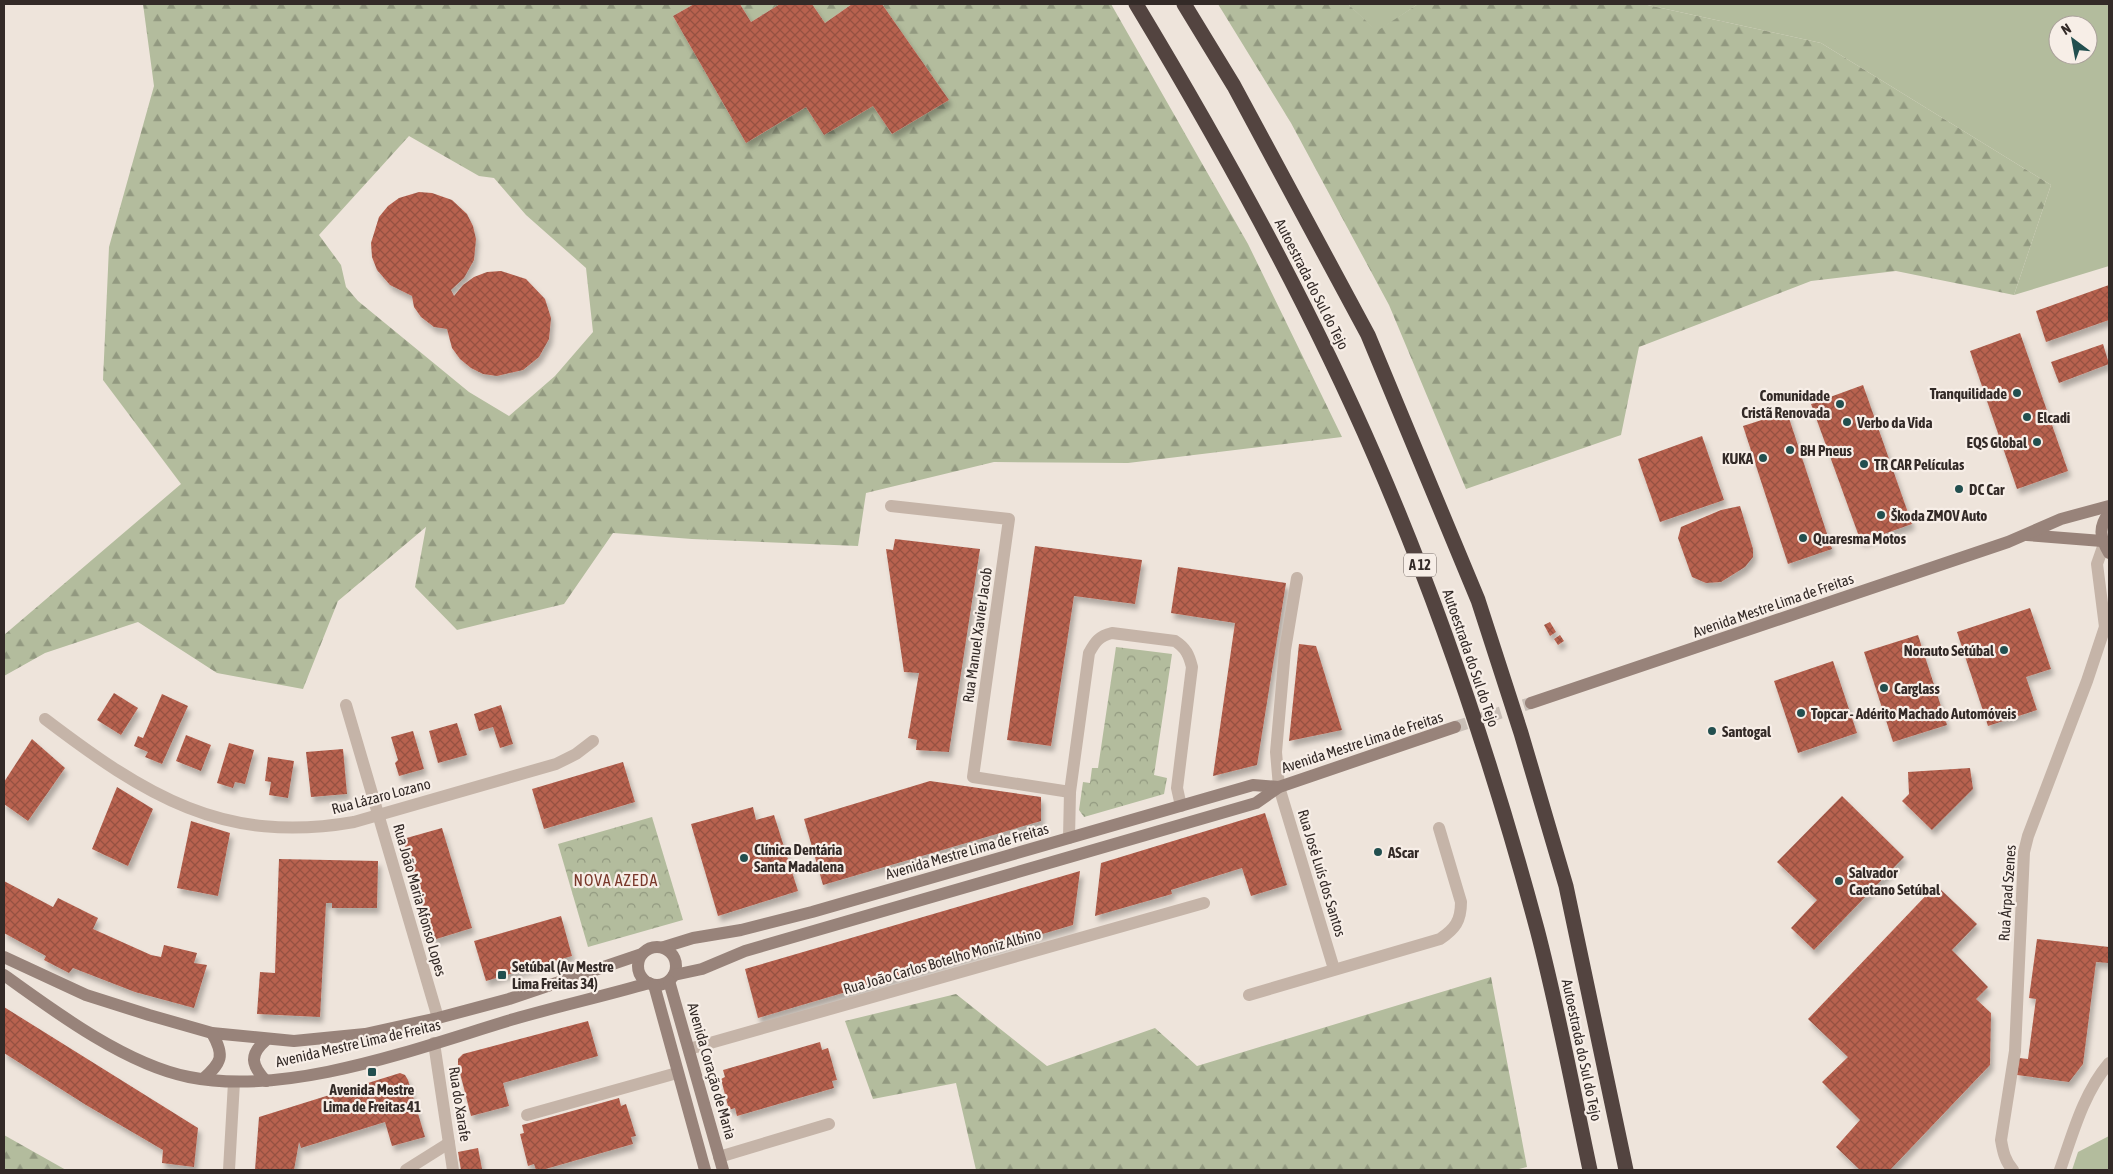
<svg xmlns="http://www.w3.org/2000/svg" width="2113" height="1174" font-family="'Asap Condensed',sans-serif">
	<style>
		.grass { fill: #b3bc9d; fill-rule: evenodd }
		.forest { fill: url(#forest-firs); fill-rule: evenodd }
		.park { fill: url(#park-crowns) }
		.building { fill: url(#building-cross-hatch); filter: url(#shadow) }
		.lines { fill: none; stroke-linecap: round; stroke-linejoin: round }
		.secondary-tunnel { stroke: #c9bfb7; stroke-width: 12; stroke-dasharray: 12 6; stroke-linecap: butt }
		.street { stroke: #c5b4a8; stroke-width: 12 }
		.secondary { stroke: #98837a; stroke-width: 12 }
		.highway { stroke: #534440; stroke-width: 15 }
		.poi-dot { fill: #224f4f; stroke: #f7eee7; stroke-width: 2 }
		.labels { text-anchor: middle; dominant-baseline: central; stroke-width: 4.5; stroke-linejoin: round; paint-order: stroke }
		.shield { fill: #f7eee7; stroke: #6e6561; stroke-width: 1 }
		.shield-label { font-size: 14px; font-weight: bold; fill: #332a27 }
		.street-label { font-size: 15px; fill: #332a27; stroke: #f7eee7 }
		.poi-label { font-size: 15px; font-weight: bold; fill: #332a27; stroke: #f7eee7; text-anchor: start }
		.neighbourhood-label { font-size: 16px; letter-spacing: 1px; fill: #79382a; stroke: #f7eee7 }
	</style>
	<defs>
		<pattern id="forest-firs" width="22" height="20" patternUnits="userSpaceOnUse" patternTransform="scale(1.25)"><rect width="22" height="20" fill="#b3bc9d"/><path d="M5 1l3.5 6h-7zM16 11l3.5 6h-7z" fill="#929980"/></pattern>
		<pattern id="park-crowns" width="20" height="18" patternUnits="userSpaceOnUse" patternTransform="scale(1.25)"><rect width="20" height="18" fill="#b3bc9d"/><path d="M2 6a3 3 0 1 1 6 0M12 15a3 3 0 1 1 6 0" fill="none" stroke="#929980"/></pattern>
		<pattern id="building-cross-hatch" width="8" height="8" patternUnits="userSpaceOnUse" patternTransform="scale(1.25)"><rect width="8" height="8" fill="#b8624f"/><path d="M0 0l8 8M0 8l8-8" fill="none" stroke="#965142"/></pattern>
		<filter id="shadow"><feDropShadow dx="3" dy="5.5" stdDeviation="2.5" flood-color="#0004"/></filter>
	</defs>
	<rect width="100%" height="100%" fill="#eee4db"/>
	<g class="grass">
		<path d="M1348 4H1418L1377 32Z"/>
		<path d="M1643 4H2109V266L2014 295 2051 185 1821 43ZM2058 25H2088V55H2058Z"/>
		<path d="M2109 1136V1170H2072L2078 1152Z"/>
	</g>
	<g class="forest">
		<path d="M143 4H694L673 16 746 143 806 107 824 135 873 106 892 134 949 100 882 4H1111L1248 244 1342 437 1128 463 994 462 866 493 858 546 692 539 613 533 564 604 457 630 415 587 426 527 338 601 303 689 217 673 138 622 45 653 4 676V635L181 484 103 380 109 247 154 86ZM409 136 479 176 494 178 526 215 586 268 593 332 555 376 509 416 469 392 358 301 346 287 341 265 319 235Z"/>
		<path d="M740 4H780L751 22Z"/>
		<path d="M812 4H852L825 23Z"/>
		<path d="M1218 4H1348L1377 31 1418 4H1643L1821 43 2051 185 2014 295 1896 271 1811 281 1639 347 1621 435 1466 489 1389 305 1291 123Z"/>
		<path d="M1491 977 1527 1167 1515 1170H976L956 1083 873 1099 845 1021 956 994 1047 1066 1155 1028 1197 1066Z"/>
		<path d="M4 1135 66 1170H4Z"/>
	</g>
	<g class="park">
		<path d="M1116 647 1172 654 1154 775 1167 778 1164 794 1084 817 1079 810 1083 782 1090 783 1092 768H1098Z"/>
		<path d="M652 817 683 920 588 947 558 844Z"/>
	</g>
	<g class="building">
		<path d="M694 4H740L751 22 780 4H812L825 23 852 4H882L949 100 892 134 873 106 824 135 806 107 746 143 673 16Z"/>
		<path d="M419 192 432 193 452 200 467 214 473 226 476 239 474 260 464 278 451 290 454 296 463 285 474 277 487 272 501 271 526 279 545 299 551 318 549 339 539 357 523 370 497 376 483 374 471 368 460 359 452 348 447 329 434 327 421 317 414 307 412 296 390 285 377 270 372 257 371 243 379 217 388 206 399 198Z"/>
		<path d="M2109 285V320L2046 342 2036 311Z"/>
		<path d="M2020 333 2068 471 2017 489 1970 351Z"/>
		<path d="M2103 344 2109 364 2059 383 2051 362Z"/>
		<path d="M1863 385 1912 524 1861 542 1811 404Z"/>
		<path d="M1787 412 1832 549 1788 564 1743 426Z"/>
		<path d="M1702 436 1724 500 1660 522 1638 459Z"/>
		<path d="M1740 506 1753 549V557L1745 567 1721 582 1706 583 1692 577 1678 538 1681 527 1721 510Z"/>
		<path d="M895 539 980 549 949 752 916 750 917 740 908 738 919 673 904 672 886 549 893 550Z"/>
		<path d="M1035 546 1142 560 1135 604 1074 596 1051 746 1007 740Z"/>
		<path d="M1178 567 1286 583 1257 765 1213 776 1235 623 1171 613Z"/>
		<path d="M2030 608 2051 669 2026 677 2037 710 1988 726 1957 632Z"/>
		<path d="M1550 622 1556 632 1550 636 1544 625Z"/>
		<path d="M1560 635 1564 641 1558 645 1554 639Z"/>
		<path d="M1918 635 1947 725 1893 742 1864 652Z"/>
		<path d="M1299 644 1316 646 1342 730 1289 741Z"/>
		<path d="M1833 661 1857 733 1798 753 1774 681Z"/>
		<path d="M114 693 138 708 121 735 97 720Z"/>
		<path d="M162 694 188 706 162 764 145 757 148 752 134 746 138 736 143 738Z"/>
		<path d="M501 705 513 744 500 748 493 727 479 731 474 714Z"/>
		<path d="M457 723 467 755 438 763 429 731Z"/>
		<path d="M413 731 424 769 399 776 395 763 398 760 391 737Z"/>
		<path d="M186 735 211 745 201 771 176 761Z"/>
		<path d="M32 739 65 768 28 821 4 804V782Z"/>
		<path d="M229 743 254 750 245 784 235 782 233 788 217 783Z"/>
		<path d="M343 749 347 794 311 797 306 752Z"/>
		<path d="M268 757 294 761 288 798 269 795 271 782 265 781Z"/>
		<path d="M623 762 635 802 544 829 532 789Z"/>
		<path d="M1970 768 1973 789 1932 830 1902 801 1909 794 1908 772Z"/>
		<path d="M930 781 1041 797V821L823 885 804 819Z"/>
		<path d="M117 787 153 809 128 866 92 849Z"/>
		<path d="M1842 796 1904 857 1814 950 1791 928 1817 900 1777 862Z"/>
		<path d="M753 807 756 820 774 815 798 891 718 916 691 824Z"/>
		<path d="M1265 813 1287 885 1251 896 1242 868 1171 890 1172 894 1095 916 1101 863Z"/>
		<path d="M191 821 230 833 218 896 177 888Z"/>
		<path d="M442 828 472 928 433 940 403 839Z"/>
		<path d="M279 859 378 861 377 908H332V903H326L320 1017 257 1014 260 972 275 973Z"/>
		<path d="M1080 871 1073 925 758 1018 745 969Z"/>
		<path d="M4 881 53 907 58 898 98 918 93 929 151 955 161 957 164 945 197 953 194 963 207 965 194 1008 135 992 73 968 69 973 44 960 46 956 4 933Z"/>
		<path d="M1936 885 1977 924 1952 950 1988 987 1976 999 1991 1013 1990 1065 1890 1170H1860L1836 1147 1860 1120 1822 1082 1848 1057 1808 1019Z"/>
		<path d="M561 916 572 956 486 981 474 941Z"/>
		<path d="M2037 939 2109 947V963L2096 962 2083 1064 2069 1082 2017 1075 2019 1058 2028 1059 2036 999 2029 998Z"/>
		<path d="M4 1007 198 1128 194 1167 162 1163 163 1150 86 1105 4 1053Z"/>
		<path d="M588 1021 598 1056 503 1083 509 1106 471 1116 458 1065V1059L463 1054Z"/>
		<path d="M820 1042 822 1050 828 1048 837 1080 832 1081 834 1088 737 1116 735 1108 729 1110 721 1079 725 1077 723 1070Z"/>
		<path d="M400 1073 405 1075 408 1080 425 1137 392 1146 385 1122 301 1148 299 1142 294 1170H255L259 1117Z"/>
		<path d="M619 1098 621 1106 626 1104 636 1136 631 1137 633 1144 542 1170H536L534 1164 528 1166 520 1134 524 1133 522 1125Z"/>
		<path d="M478 1148 482 1169 461 1170 458 1152Z"/>
	</g>
	<g class="lines">
		<path class="secondary-tunnel" d="M1455 727 1531 703"/>
		<g class="street">
			<path d="M891 506 1009 519 973 777 1070 792"/>
			<path d="M2104 544 2097 564 2105 627"/>
			<path d="M1297 578 1285 650 1276 752 1279 787 1334 969"/>
			<path d="M346 705 438 1018"/>
			<path d="M45 719C145 795 223 845 354 822L556 764 576 754 593 741"/>
			<path d="M1069 838 1070 792 1089 653C1095 642 1099 636 1112 633L1175 641C1186 648 1189 655 1192 667L1177 788 1181 806"/>
			<path d="M1249 995 1440 939C1455 929 1461 921 1461 902L1439 828"/>
			<path d="M434 1043 453 1170"/>
			<path d="M689 1049 1204 903"/>
			<path d="M527 1115 677 1073"/>
			<path d="M719 1157 829 1124"/>
			<path d="M229 1170 234 1082"/>
			<path d="M406 1170 449 1143"/>
			<path d="M2013 1170C2005 1161 2003 1152 2001 1140L2015 1051 2024 852 2028 836 2087 681 2109 615"/>
			<path d="M2060 1170C2073 1133 2083 1094 2109 1063"/>
		</g>
		<g class="secondary">
			<path d="M2109 513C2098 527 2100 538 2109 553"/>
			<path d="M2027 535 2102 541"/>
			<path d="M1531 703 2008 542 2061 519 2109 506"/>
			<path d="M664 947 693 938 741 930 812 912 1253 785 1279 787"/>
			<circle cx="657" cy="966" r="19"/>
			<path d="M4 957 86 995 149 1015 212 1033 294 1041 365 1034 438 1018 509 999 642 954"/>
			<path d="M4 975C55 1012 127 1065 189 1077 289 1097 417 1048 514 1019 559 1006 604 996 649 983"/>
			<path d="M674 975 702 969 745 951 1256 803 1279 787 1455 727"/>
			<path d="M669 981 723 1170"/>
			<path d="M654 985 705 1170"/>
			<path d="M266 1040C249 1055 251 1065 266 1081"/>
			<path d="M203 1079C222 1062 225 1056 212 1033"/>
		</g>
		<g class="highway">
			<path d="M1136 4C1224 150 1307 300 1375 457 1441 609 1494 769 1537 929 1558 1009 1573 1090 1590 1170"/>
			<path d="M1184 4 1234 86 1368 335 1478 600 1521 733 1566 886 1626 1170"/>
		</g>
	</g>
	<g class="poi-dot">
		<circle cx="2017" cy="393" r="5"/>
		<circle cx="1840" cy="404" r="5"/>
		<circle cx="2027" cy="417" r="5"/>
		<circle cx="1847" cy="422" r="5"/>
		<circle cx="2037" cy="442" r="5"/>
		<circle cx="1790" cy="450" r="5"/>
		<circle cx="1763" cy="458" r="5"/>
		<circle cx="1864" cy="464" r="5"/>
		<circle cx="1959" cy="489" r="5"/>
		<circle cx="1881" cy="515" r="5"/>
		<circle cx="1803" cy="538" r="5"/>
		<circle cx="2004" cy="650" r="5"/>
		<circle cx="1884" cy="688" r="5"/>
		<circle cx="1801" cy="713" r="5"/>
		<circle cx="1712" cy="731" r="5"/>
		<circle cx="1378" cy="852" r="5"/>
		<circle cx="744" cy="858" r="5"/>
		<circle cx="1839" cy="881" r="5"/>
		<rect x="497" y="970" width="10" height="10" rx="2.5"/>
		<rect x="367" y="1067" width="10" height="10" rx="2.5"/>
	</g>
	<g class="labels">
		<rect class="shield" x="1404" y="553.5" width="32" height="23" rx="4"/>
		<g class="shield-label">
			<text x="1420" y="565">A 12</text>
		</g>
		<g class="street-label">
			<text transform="translate(1312 284) rotate(63)">Autoestrada do Sul do Tejo</text>
			<text transform="translate(1773 605) rotate(-19)">Avenida Mestre Lima de Freitas</text>
			<text transform="translate(977 635) rotate(-82)">Rua Manuel Xavier Jacob</text>
			<text transform="translate(1471 658) rotate(71)">Autoestrada do Sul do Tejo</text>
			<text transform="translate(1362 742) rotate(-18)">Avenida Mestre Lima de Freitas</text>
			<text transform="translate(381 796) rotate(-15)">Rua Lázaro Lozano</text>
			<text transform="translate(967 851) rotate(-16)">Avenida Mestre Lima de Freitas</text>
			<text transform="translate(1322 873) rotate(73)">Rua José Luís dos Santos</text>
			<text transform="translate(2007 893) rotate(-86)">Rua Árpad Szenes</text>
			<text transform="translate(420 900) rotate(74)">Rua João Maria Afonso Lopes</text>
			<text transform="translate(942 961) rotate(-16)">Rua João Carlos Botelho Moniz Albino</text>
			<text transform="translate(358 1043) rotate(-13)">Avenida Mestre Lima de Freitas</text>
			<text transform="translate(1582 1050) rotate(78)">Autoestrada do Sul do Tejo</text>
			<text transform="translate(712 1071) rotate(74)">Avenida Coração de Maria</text>
			<text transform="translate(460 1104) rotate(81)">Rua do Xarafe</text>
		</g>
		<g class="poi-label">
			<text x="2007" y="393" text-anchor="end">Tranquilidade</text>
			<text x="1830" y="395" text-anchor="end">Comunidade<tspan x="1830" dy="17">Cristã Renovada</tspan></text>
			<text x="2037" y="417">Elcadi</text>
			<text x="1857" y="422">Verbo da Vida</text>
			<text x="2027" y="442" text-anchor="end">EQS Global</text>
			<text x="1800" y="450">BH Pneus</text>
			<text x="1753" y="458" text-anchor="end">KUKA</text>
			<text x="1874" y="464">TR CAR Películas</text>
			<text x="1969" y="489">DC Car</text>
			<text x="1891" y="515">Škoda ZMOV Auto</text>
			<text x="1813" y="538">Quaresma Motos</text>
			<text x="1994" y="650" text-anchor="end">Norauto Setúbal</text>
			<text x="1894" y="688">Carglass</text>
			<text x="1811" y="713">Topcar - Adérito Machado Automóveis</text>
			<text x="1722" y="731">Santogal</text>
			<text x="754" y="849">Clínica Dentária<tspan x="754" dy="17">Santa Madalena</tspan></text>
			<text x="1388" y="852">AScar</text>
			<text x="1849" y="872">Salvador<tspan x="1849" dy="17">Caetano Setúbal</tspan></text>
			<text x="512" y="966">Setúbal (Av Mestre<tspan x="512" dy="17">Lima Freitas 34)</tspan></text>
			<text x="372" y="1089" text-anchor="middle">Avenida Mestre<tspan x="372" dy="17">Lima de Freitas 41</tspan></text>
		</g>
		<g class="neighbourhood-label">
			<text x="616" y="880">NOVA AZEDA</text>
		</g>
	</g>
	<rect width="2113" height="1174" fill="none" stroke="#332a27" stroke-width="10"/>
	<g transform="translate(2073 40) rotate(328)"><circle r="24" fill="#f7eee7" stroke="#a9a09a"/>
	<path d="M0-4L9 19L0 12L-9 19Z" fill="#224f4f"/>
	<text y="-8" font-size="14" font-weight="bold" text-anchor="middle" fill="#332a27">N</text>
	</g>
</svg>
